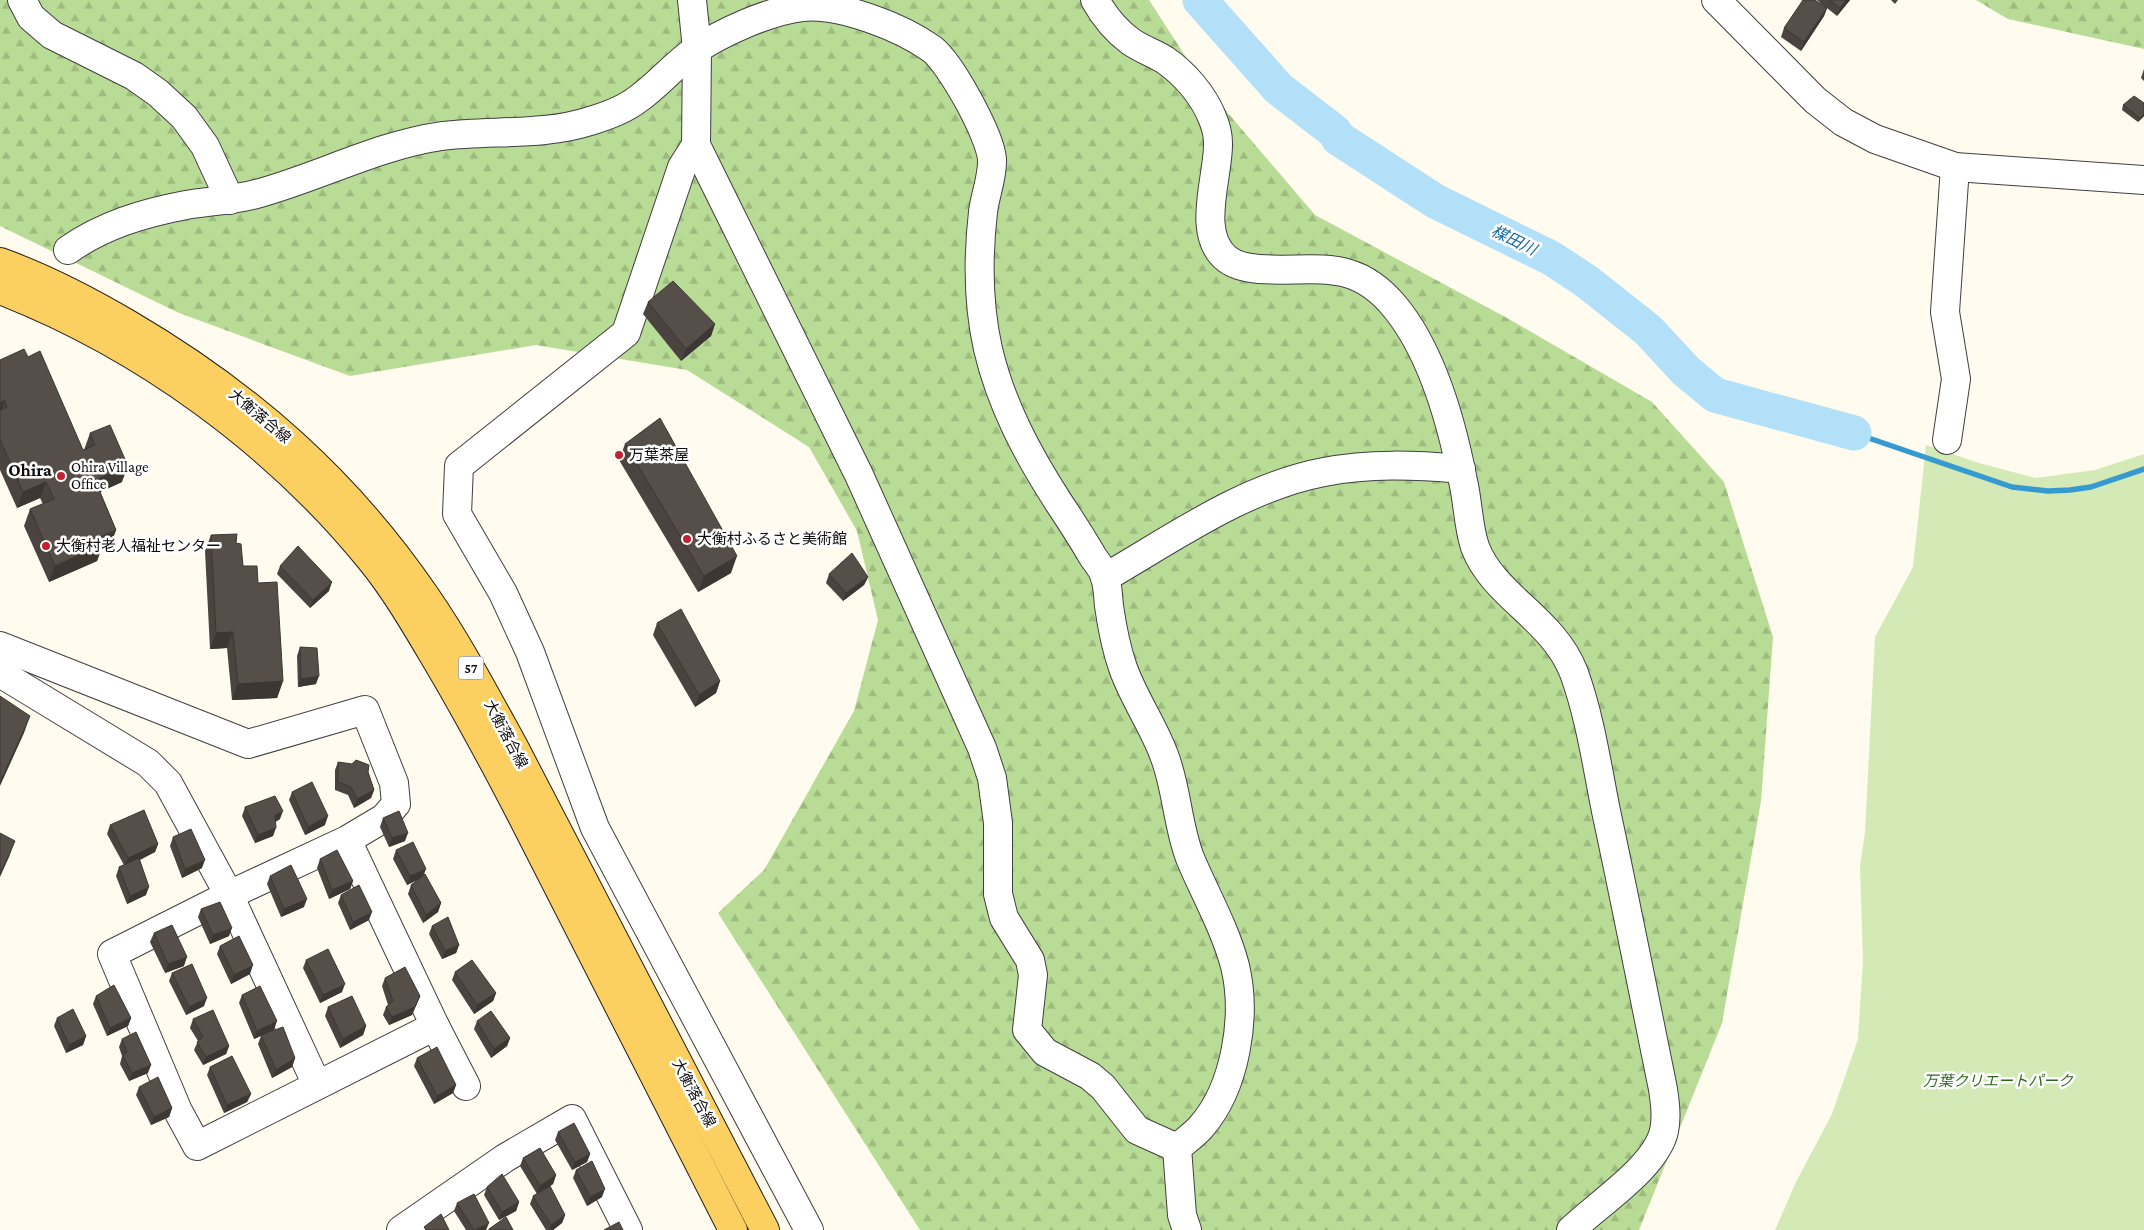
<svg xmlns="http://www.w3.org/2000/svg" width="2144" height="1230" font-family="'Crimson Pro','Noto Sans JP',serif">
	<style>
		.forest { fill: url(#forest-firs) }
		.park { fill: #d4eab6 }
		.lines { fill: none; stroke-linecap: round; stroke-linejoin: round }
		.stream { stroke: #369ad1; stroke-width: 5.5 }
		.river { stroke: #b1e0f8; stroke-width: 35 }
		.minor-casing { stroke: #404040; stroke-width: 30 }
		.major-casing { stroke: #1e1e1e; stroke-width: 30 }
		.minor { stroke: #fff; stroke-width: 28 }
		.major { stroke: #fccf61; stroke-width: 28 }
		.wall { fill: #4a433f }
		.shaded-wall { fill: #3c3733 }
		.building { fill: #564e49; stroke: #3c3733 }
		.poi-dot { fill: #c12230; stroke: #fff; stroke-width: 2 }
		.labels { text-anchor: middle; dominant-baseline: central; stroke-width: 5; stroke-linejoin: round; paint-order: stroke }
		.shield { fill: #fff; stroke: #565656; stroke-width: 1 }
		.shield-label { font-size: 14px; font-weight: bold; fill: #0d0d0d }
		.street-label { font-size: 15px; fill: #0d0d0d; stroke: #fff }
		.poi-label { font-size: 15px; fill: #0d0d0d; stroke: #fff; text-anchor: start }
		.park-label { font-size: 15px; font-style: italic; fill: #2f671c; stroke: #fff }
		.water-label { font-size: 16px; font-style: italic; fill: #136aa2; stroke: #fff }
		.quarter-label { font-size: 18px; font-weight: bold; fill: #0d0d0d; stroke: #fff }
	</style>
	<defs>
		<pattern id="forest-firs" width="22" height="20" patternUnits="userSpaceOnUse" patternTransform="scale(1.25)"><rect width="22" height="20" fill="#b8db95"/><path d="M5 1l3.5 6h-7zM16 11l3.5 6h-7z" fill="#9dbb7f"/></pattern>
	</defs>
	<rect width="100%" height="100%" fill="#fffbee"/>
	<g class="forest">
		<path d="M0 0H1149L1204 85 1315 215 1507 318 1652 402 1724 482 1773 637 1761 801 1722 1023 1639 1230H920L718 913 764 870 854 711 878 620 857 531 809 447 687 370 536 345 350 376 179 313 0 226Z"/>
		<path d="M1976 0H2144V49L2008 19Z"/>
	</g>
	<path class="park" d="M1926 445 1979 463 2036 478 2095 470 2144 454V1230H1775L1796 1182 1832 1114 1858 1039 1863 960 1860 867 1865 832 1875 637 1913 567Z"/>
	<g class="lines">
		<path class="stream" d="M1854 433 2012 487 2048 491 2070 490 2091 487 2144 469"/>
		<path class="river" d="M1200 0 1278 88 1335 132 1338 138 1435 201 1551 258 1586 281 1648 330 1686 371 1715 395 1854 433"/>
		<g class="minor-casing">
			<g id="minor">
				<path d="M22 0 31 17 52 35 134 76 158 93 184 117 205 146 230 200"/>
				<path d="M692 0 697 49 696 145 859 475 982 748 992 778 998 823V894L1004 918 1030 960 1033 975 1027 1030 1045 1052 1090 1076 1103 1087 1137 1130 1177 1148"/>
				<path d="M1095 0C1104 16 1115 30 1130 41 1141 49 1154 53 1165 60 1185 74 1203 95 1212 117 1215 124 1218 135 1218 143 1219 176 1195 234 1227 259 1236 266 1248 268 1259 269 1315 273 1353 256 1395 307 1432 352 1452 424 1463 481 1468 502 1468 526 1475 547 1494 597 1553 618 1574 673 1590 717 1597 766 1606 811 1626 904 1644 996 1663 1089 1665 1103 1667 1117 1664 1131 1656 1167 1598 1204 1571 1230"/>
				<path d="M1716 0 1815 100 1843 122 1875 139 1955 167 2144 180"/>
				<path d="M696 145 682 167 626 333 459 466 457 514 503 593 530 652 595 828 809 1230"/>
				<path d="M68 250C103 225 144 213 186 205 211 201 235 200 260 193 321 176 379 145 442 136 489 130 545 136 590 121 607 116 624 110 638 99 658 85 674 65 694 51 722 32 769 11 802 7 840 3 901 27 932 49 951 64 990 135 992 159 993 176 985 195 983 212 978 256 978 305 988 349 1001 405 1028 455 1059 503 1071 521 1082 538 1093 557 1097 563 1102 568 1104 575 1108 584 1108 596 1109 606 1112 627 1116 648 1123 668 1134 699 1153 725 1164 755 1177 788 1177 824 1190 858 1205 894 1225 928 1235 966 1247 1016 1236 1087 1201 1127 1194 1135 1185 1141 1177 1148"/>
				<path d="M1947 440 1956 379 1945 312 1955 167"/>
				<path d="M1106 577C1175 537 1245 487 1324 472 1370 463 1415 465 1461 469"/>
				<path d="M0 646 248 744 365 710 394 783 396 804 384 818 347 840 229 895 112 954 178 1111 197 1146 435 1026 347 840"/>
				<path d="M0 673 148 763 168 783 229 895 317 1085"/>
				<path d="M435 1026 466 1086"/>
				<path d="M1177 1148 1182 1215 1187 1230"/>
				<path d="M401 1230 505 1158 572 1119 628 1230"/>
			</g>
		</g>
		<g class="major-casing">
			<g id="major">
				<path d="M0 262C45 278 87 300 128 324 249 395 347 481 426 597 459 645 486 696 514 747L765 1230"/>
				<path d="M0 290C141 345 274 441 370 559 393 587 412 619 431 651 464 706 494 762 523 818 594 955 663 1093 733 1230"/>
			</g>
		</g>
		<use href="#minor" class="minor"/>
		<use href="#major" class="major"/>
	</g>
	<g class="wall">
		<path d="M1817 0H1850L1837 16 1827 8 1824 16 1801 51 1781 37 1784 28 1825 7Z"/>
		<path d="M1891 0H1898L1895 4Z"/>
		<path d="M2144 69V81L2141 78Z"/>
		<path d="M2144 103V116L2138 122 2122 110 2123 105Z"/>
		<path d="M648 302 715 324 711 336 681 361 643 314Z"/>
		<path d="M28 357 83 450H84L90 433 122 482 100 492 116 530 110 546 101 550 97 561 49 582 24 526 30 509 43 504 40 498 17 508 0 470V360Z"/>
		<path d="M625 444 731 573 698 592 619 460Z"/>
		<path d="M211 535 236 543 243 566 283 681 277 698 232 700 227 648 210 649 205 551Z"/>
		<path d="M280 566 329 591 310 608 277 574Z"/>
		<path d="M829 574 868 577 864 585 843 601 826 583Z"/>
		<path d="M657 623 720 681 716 693 695 707 653 635Z"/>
		<path d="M300 647 316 684 298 687 297 656Z"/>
		<path d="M338 762 368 772 374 790 371 798 354 808 348 795 335 790V770Z"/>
		<path d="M292 792 325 825 305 835 289 800Z"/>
		<path d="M245 807 280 819 275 822 273 836 255 843 242 816Z"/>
		<path d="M383 818 405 841 389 847 380 827Z"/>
		<path d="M110 825 158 844 155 852 140 860 146 895 127 904 116 876 119 867 124 865 107 834Z"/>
		<path d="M173 837 202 868 182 878 170 846Z"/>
		<path d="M396 850 423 876 441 903 438 912 423 923 408 894 411 885 419 879 407 885 393 859Z"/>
		<path d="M320 859 353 881 350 889 329 899 317 868Z"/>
		<path d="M270 876 304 907 281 917 267 884Z"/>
		<path d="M341 895 369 920 350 930 338 903Z"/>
		<path d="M201 909 229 936 210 944 198 917Z"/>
		<path d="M432 926 459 945 456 953 442 959 429 934Z"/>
		<path d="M154 933 184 966 165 973 150 942Z"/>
		<path d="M220 946 250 974 231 984 217 954Z"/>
		<path d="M306 960 342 992 320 1003 303 968Z"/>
		<path d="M455 972 496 993 493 1001 474 1014 452 980Z"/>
		<path d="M172 973 204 1006 186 1015 169 981Z"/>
		<path d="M385 978 420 996 412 1015 389 1025 383 1015 386 1007 388 1005 382 986Z"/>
		<path d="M242 995 274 1030 268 1033 295 1058 292 1067 272 1078 258 1044 261 1036 254 1039 239 1003Z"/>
		<path d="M96 996 131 1018 128 1026 107 1036 93 1004Z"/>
		<path d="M328 1007 366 1026 363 1035 340 1048 325 1016Z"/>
		<path d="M57 1018 86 1036 83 1045 66 1053 54 1026Z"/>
		<path d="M193 1019 229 1046 226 1054 203 1065 194 1050 198 1041 190 1028Z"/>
		<path d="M477 1021 510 1038 507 1046 491 1058 474 1029Z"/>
		<path d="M122 1039 148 1073 129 1081 120 1064 122 1056 119 1047Z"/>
		<path d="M417 1058 456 1085 453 1093 434 1104 414 1066Z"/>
		<path d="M210 1067 251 1094 247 1102 224 1113 207 1075Z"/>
		<path d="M139 1087 172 1108 169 1117 151 1125 136 1095Z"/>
		<path d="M558 1132 590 1154 587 1162 572 1170 555 1140Z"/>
		<path d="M523 1158 556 1175 553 1184 545 1189 565 1215 562 1223 553 1230H546L530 1204 533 1196 537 1194 520 1166Z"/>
		<path d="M576 1170 602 1197 587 1206 573 1178Z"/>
		<path d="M487 1187 519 1202 516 1211 499 1220 484 1195Z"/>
		<path d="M457 1203 486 1230H466L454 1211Z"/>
	</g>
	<g class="shaded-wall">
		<path d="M1846 0H1850L1837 16 1840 8Z"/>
		<path d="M1827 8 1824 16 1801 51 1804 42Z"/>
		<path d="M2144 114V116L2138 122 2140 118Z"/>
		<path d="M715 324 711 336 681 361 686 349Z"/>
		<path d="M5 400 0 414V403Z"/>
		<path d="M128 466 122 482 89 497 95 480Z"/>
		<path d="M46 482 40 498 17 508 23 492Z"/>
		<path d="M116 530 110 546 101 550 97 561 49 582 55 566 100 537Z"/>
		<path d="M737 556 731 573 698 592 704 576Z"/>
		<path d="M868 577 864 585 843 601 846 593Z"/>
		<path d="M332 582 329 591 310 608 313 600Z"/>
		<path d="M233 632 227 648 210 649 216 633Z"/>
		<path d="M319 676 316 684 298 687 301 679Z"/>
		<path d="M283 681 277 698 232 700 238 684Z"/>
		<path d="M720 681 716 693 695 707 699 695Z"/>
		<path d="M30 716 24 733 0 786V782Z"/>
		<path d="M374 790 371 798 354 808 357 799Z"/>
		<path d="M283 811 280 819 272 824 275 815Z"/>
		<path d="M328 816 325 825 305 835 308 827Z"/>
		<path d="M276 828 273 836 255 843 258 835Z"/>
		<path d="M408 833 405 841 389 847 392 838Z"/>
		<path d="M15 841 9 857 0 877V874Z"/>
		<path d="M158 844 155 852 124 867 128 858Z"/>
		<path d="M205 860 202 868 182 878 185 869Z"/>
		<path d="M426 869 423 877 407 885 410 876Z"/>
		<path d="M353 881 350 889 329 899 332 890Z"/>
		<path d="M149 887 146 895 127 904 130 896Z"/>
		<path d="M307 899 304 907 281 917 284 909Z"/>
		<path d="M441 903 438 912 423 923 426 915Z"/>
		<path d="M372 912 369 920 350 930 353 922Z"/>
		<path d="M232 928 229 936 210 944 213 935Z"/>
		<path d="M459 945 456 953 442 959 445 951Z"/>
		<path d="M187 957 184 966 165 973 168 964Z"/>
		<path d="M253 965 250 974 231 984 234 975Z"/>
		<path d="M345 984 342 992 320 1003 323 995Z"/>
		<path d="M496 993 493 1001 474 1014 477 1005Z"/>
		<path d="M420 996 412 1015 389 1025 392 1017Z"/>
		<path d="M207 998 204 1006 186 1015 189 1007Z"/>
		<path d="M131 1018 128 1026 107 1036 110 1028Z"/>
		<path d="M277 1021 274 1030 254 1039 257 1031Z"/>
		<path d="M366 1026 363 1035 340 1048 343 1039Z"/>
		<path d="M86 1036 83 1045 66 1053 69 1045Z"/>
		<path d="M510 1038 507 1046 491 1058 494 1049Z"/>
		<path d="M229 1046 226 1054 203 1065 206 1057Z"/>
		<path d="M295 1058 292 1067 272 1078 276 1070Z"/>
		<path d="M151 1065 148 1073 129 1081 132 1073Z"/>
		<path d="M456 1085 453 1093 434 1104 437 1096Z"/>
		<path d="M251 1094 247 1102 224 1113 227 1105Z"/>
		<path d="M172 1108 169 1117 151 1125 154 1117Z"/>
		<path d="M590 1154 587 1162 572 1170 575 1162Z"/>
		<path d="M556 1175 553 1184 537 1195 540 1186Z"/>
		<path d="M605 1189 602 1197 587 1206 590 1197Z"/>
		<path d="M519 1202 516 1211 499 1220 502 1212Z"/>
		<path d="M565 1215 562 1223 553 1230H549L551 1225Z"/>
		<path d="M489 1223 486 1230H475Z"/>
	</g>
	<g class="building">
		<path d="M1803 0H1815L1827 8 1804 42 1784 28Z"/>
		<path d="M1830 0H1846L1840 8Z"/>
		<path d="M2134 96 2144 103V114L2140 118 2123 105Z"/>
		<path d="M673 281 715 324 686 349 648 302Z"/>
		<path d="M24 349 28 357 40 351 83 450 95 445 90 433 110 425 128 466 95 480 116 530 100 537 103 544 55 566 30 509 54 499 46 482 23 492 0 440V410L7 407 5 400 0 403V360Z"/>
		<path d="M660 418 737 556 704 576 625 444Z"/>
		<path d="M237 534 236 543 241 544 243 566H257L258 583 277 582 283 681 238 684 233 632 216 633 211 535Z"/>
		<path d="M298 546 332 582 313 600 280 566Z"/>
		<path d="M852 553 868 577 846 593 829 574Z"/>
		<path d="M681 609 720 681 699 695 657 623Z"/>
		<path d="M300 647 317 648 319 676 301 679Z"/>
		<path d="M0 696 30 716 0 782Z"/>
		<path d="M356 760 369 765 368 772 374 790 357 799 351 787 338 782V762L352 764Z"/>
		<path d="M312 782 328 816 308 827 292 792Z"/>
		<path d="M275 796 283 811 275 815 276 828 258 835 245 807Z"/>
		<path d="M144 810 158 844 128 858 110 825Z"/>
		<path d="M399 811 408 833 392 838 383 818Z"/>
		<path d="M191 829 205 860 185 869 173 837Z"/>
		<path d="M0 833 15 841 0 874Z"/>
		<path d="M413 842 426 869 410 876 396 850Z"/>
		<path d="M337 850 353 881 332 890 320 859Z"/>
		<path d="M139 858 149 887 130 896 119 867Z"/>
		<path d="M291 865 307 899 284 909 270 876Z"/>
		<path d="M425 874 441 903 426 915 411 885Z"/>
		<path d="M359 885 372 912 353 922 341 895Z"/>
		<path d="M220 902 232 928 213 935 201 909Z"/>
		<path d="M448 917 459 945 445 951 432 926Z"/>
		<path d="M172 925 187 957 168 964 154 933Z"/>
		<path d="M239 936 253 965 234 975 220 946Z"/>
		<path d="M328 949 345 984 323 995 306 960Z"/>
		<path d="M472 960 496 993 477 1005 455 972Z"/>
		<path d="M192 964 207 998 189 1007 172 973Z"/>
		<path d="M405 967 420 996 415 1007 392 1017 386 1007 393 1001 385 978Z"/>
		<path d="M114 985 131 1018 110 1028 96 996Z"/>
		<path d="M260 986 277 1021 257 1031 242 995Z"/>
		<path d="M352 996 366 1026 343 1039 328 1007Z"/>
		<path d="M73 1009 86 1036 69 1045 57 1018Z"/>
		<path d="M213 1010 229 1046 206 1057 197 1042 203 1037 193 1019Z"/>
		<path d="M491 1011 510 1038 494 1049 477 1021Z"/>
		<path d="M283 1027 295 1058 276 1070 261 1035Z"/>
		<path d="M136 1032 151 1065 132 1073 123 1056 127 1052 122 1039Z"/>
		<path d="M437 1047 456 1085 437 1096 417 1058Z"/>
		<path d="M232 1056 251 1094 227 1105 210 1067Z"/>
		<path d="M158 1077 172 1108 154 1117 139 1087Z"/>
		<path d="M574 1123 590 1154 575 1162 558 1132Z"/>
		<path d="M540 1148 556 1175 540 1186 523 1158Z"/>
		<path d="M592 1161 605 1189 590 1197 576 1170Z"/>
		<path d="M502 1174 519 1202 502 1212 487 1187Z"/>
		<path d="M550 1186 565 1215 551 1225 533 1196Z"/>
		<path d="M474 1194 489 1223 475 1230H474L457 1203Z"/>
		<path d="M441 1214 449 1230H426L424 1227Z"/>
		<path d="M506 1217 513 1230H489V1229Z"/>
		<path d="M619 1222 623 1230H604Z"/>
	</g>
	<g class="poi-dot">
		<circle cx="619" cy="455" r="5"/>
		<circle cx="61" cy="476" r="5"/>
		<circle cx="687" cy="539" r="5"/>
		<circle cx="46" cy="546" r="5"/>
	</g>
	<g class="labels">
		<rect class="shield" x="458.5" y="656.5" width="25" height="23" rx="4"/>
		<g class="shield-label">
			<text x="471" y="668">57</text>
		</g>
		<g class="street-label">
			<text transform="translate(260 416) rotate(40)">大衡落合線</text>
			<text transform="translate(506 734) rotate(62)">大衡落合線</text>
			<text transform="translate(694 1093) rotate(62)">大衡落合線</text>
		</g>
		<g class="poi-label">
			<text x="629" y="455">万葉茶屋</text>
			<text x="71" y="467">Ohira Village<tspan x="71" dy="17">Office</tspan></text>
			<text x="697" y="539">大衡村ふるさと美術館</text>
			<text x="56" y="546">大衡村老人福祉センター</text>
		</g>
		<g class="park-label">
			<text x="1998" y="1081">万葉クリエートパーク</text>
		</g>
		<g class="water-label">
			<text transform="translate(1514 240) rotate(26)">楳田川</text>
		</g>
		<g class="quarter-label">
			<text x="30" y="470">Ohira</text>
		</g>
	</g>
</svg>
